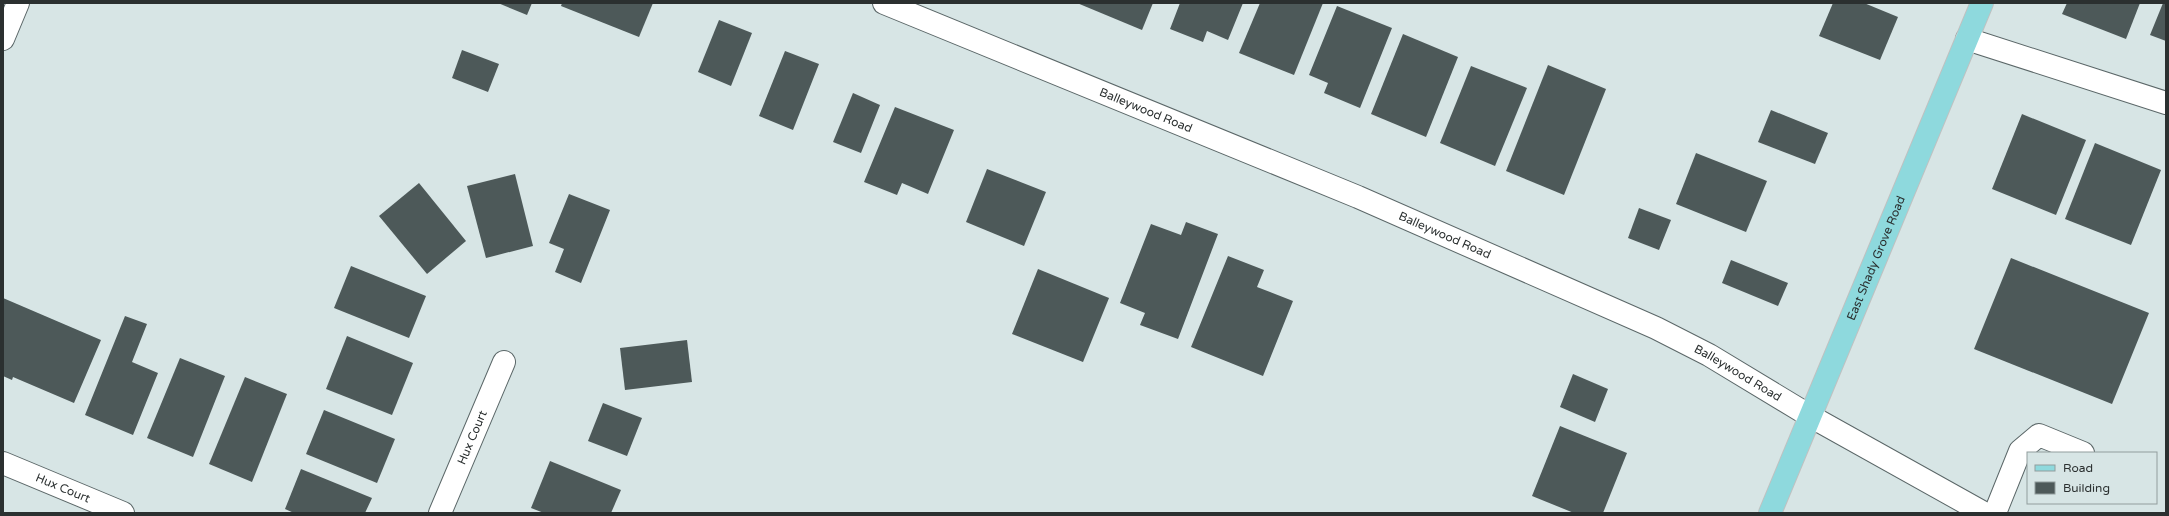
<svg xmlns="http://www.w3.org/2000/svg" width="2169" height="516" font-family="'Varela Round',sans-serif">
	<style>
		.building { fill: #4d5959 }
		.lines { fill: none; stroke-linecap: round; stroke-linejoin: round }
		.minor-casing { stroke: #5b6768; stroke-width: 24 }
		.major-casing { stroke: #bfc1c1; stroke-width: 24 }
		.minor { stroke: #fff; stroke-width: 22 }
		.major { stroke: #8ed9dd; stroke-width: 22 }
		.labels { text-anchor: middle; dominant-baseline: central; stroke-width: 4; stroke-linejoin: round; paint-order: stroke }
		.street-label { font-size: 12px; fill: #2b3030; stroke: #d7e5e5 }
	</style>
	<rect width="100%" height="100%" fill="#d7e5e5"/>
	<g class="building">
		<path d="M498 3H532L527 15Z"/>
		<path d="M562 3H653L639 37 561 6Z"/>
		<path d="M1077 3H1153L1142 30Z"/>
		<path d="M1180 3H1243L1228 40 1207 31 1203 42 1170 29Z"/>
		<path d="M1260 3H1323L1294 75 1239 53Z"/>
		<path d="M1833 3H1864L1898 17 1880 60 1819 36Z"/>
		<path d="M2067 3H2140L2126 39 2062 14Z"/>
		<path d="M2163 3H2166V41L2150 35Z"/>
		<path d="M1337 6 1392 28 1360 108 1324 93 1328 83 1309 75Z"/>
		<path d="M719 20 752 33 731 86 698 72Z"/>
		<path d="M1403 34 1458 57 1426 137 1371 114Z"/>
		<path d="M462 50 499 64 488 92 452 78Z"/>
		<path d="M785 51 819 64 793 130 759 116Z"/>
		<path d="M1548 65 1606 89 1564 195 1506 171Z"/>
		<path d="M1471 66 1527 88 1495 166 1440 143Z"/>
		<path d="M853 93 880 105 861 153 833 142Z"/>
		<path d="M895 107 954 130 928 194 902 183 897 195 864 182Z"/>
		<path d="M1771 110 1828 133 1815 164 1758 142Z"/>
		<path d="M2022 114 2086 140 2056 215 1992 189Z"/>
		<path d="M2095 143 2161 170 2131 245 2065 219Z"/>
		<path d="M1696 153 1767 181 1746 232 1676 204Z"/>
		<path d="M987 169 1046 192 1024 246 966 222Z"/>
		<path d="M515 174 533 246 486 258 467 186Z"/>
		<path d="M419 183 466 241 427 274 379 216Z"/>
		<path d="M569 194 610 210 581 283 555 272 564 249 549 243Z"/>
		<path d="M1639 208 1671 220 1659 250 1628 238Z"/>
		<path d="M1186 222 1218 234 1178 339 1140 325 1145 313 1120 303 1151 224 1181 235Z"/>
		<path d="M1228 256 1264 270 1257 287 1293 301 1263 376 1191 347Z"/>
		<path d="M2011 258 2149 313 2112 404 1974 349Z"/>
		<path d="M1731 260 1788 283 1778 306 1722 283Z"/>
		<path d="M351 266 426 296 409 338 334 308Z"/>
		<path d="M1038 269 1109 298 1083 362 1012 334Z"/>
		<path d="M3 298 101 340 74 403 13 377 12 380 3 376Z"/>
		<path d="M125 316 147 324 132 362 158 373 133 435 85 415Z"/>
		<path d="M347 336 413 363 392 415 326 389Z"/>
		<path d="M687 340 692 382 625 390 620 348Z"/>
		<path d="M180 358 225 376 193 457 147 438Z"/>
		<path d="M1573 374 1608 389 1595 422 1560 407Z"/>
		<path d="M245 377 287 394 252 482 209 464Z"/>
		<path d="M603 403 642 418 627 456 588 441Z"/>
		<path d="M324 410 395 439 377 483 306 454Z"/>
		<path d="M1560 426 1627 453 1603 513H1574L1532 496Z"/>
		<path d="M550 461 621 490 611 513H544L531 508Z"/>
		<path d="M301 469 372 498 365 513H294L285 509Z"/>
	</g>
	<g class="lines">
		<g class="minor-casing">
			<g id="minor">
				<path id="s1" d="M884 3 1358 197 1656 328 1709 355 1810 416 1984 513"/>
				<path d="M3 39 18 3"/>
				<path d="M1967 39 2166 103"/>
				<path id="s2" d="M3 463 123 513"/>
				<path id="s3" d="M440 513 504 362"/>
				<path d="M1995 513 2020 451 2039 435 2083 453"/>
			</g>
		</g>
		<g class="major-casing">
			<g id="major">
				<path id="s4" d="M1770 513 1982 3"/>
			</g>
		</g>
		<use href="#minor" class="minor"/>
		<use href="#major" class="major"/>
	</g>
	<g class="labels">
		<g class="street-label">
			<text stroke="none"><textPath href="#s1" startOffset="283">Balleywood Road</textPath></text>
			<text stroke="none"><textPath href="#s1" startOffset="607">Balleywood Road</textPath></text>
			<text stroke="none"><textPath href="#s4" startOffset="276">East Shady Grove Road</textPath></text>
			<text stroke="none"><textPath href="#s1" startOffset="931">Balleywood Road</textPath></text>
			<text stroke="none"><textPath href="#s3" startOffset="82">Hux Court</textPath></text>
			<text stroke="none"><textPath href="#s2" startOffset="65">Hux Court</textPath></text>
		</g>
	</g>
	<rect width="2169" height="516" fill="none" stroke="#2b3030" stroke-width="8"/>
	<rect x="2027" y="452" width="130" height="52" fill="#d7e5e5" stroke="#929d9d"/>
	<rect x="2035" y="465" width="20" height="6" fill="#8ed9dd" stroke="#929d9d"/>
	<text x="2063" y="472" font-size="12" fill="#2b3030">Road</text>
	<rect x="2035" y="482" width="20" height="12" fill="#4d5959" stroke="#929d9d"/>
	<text x="2063" y="492" font-size="12" fill="#2b3030">Building</text>
</svg>
